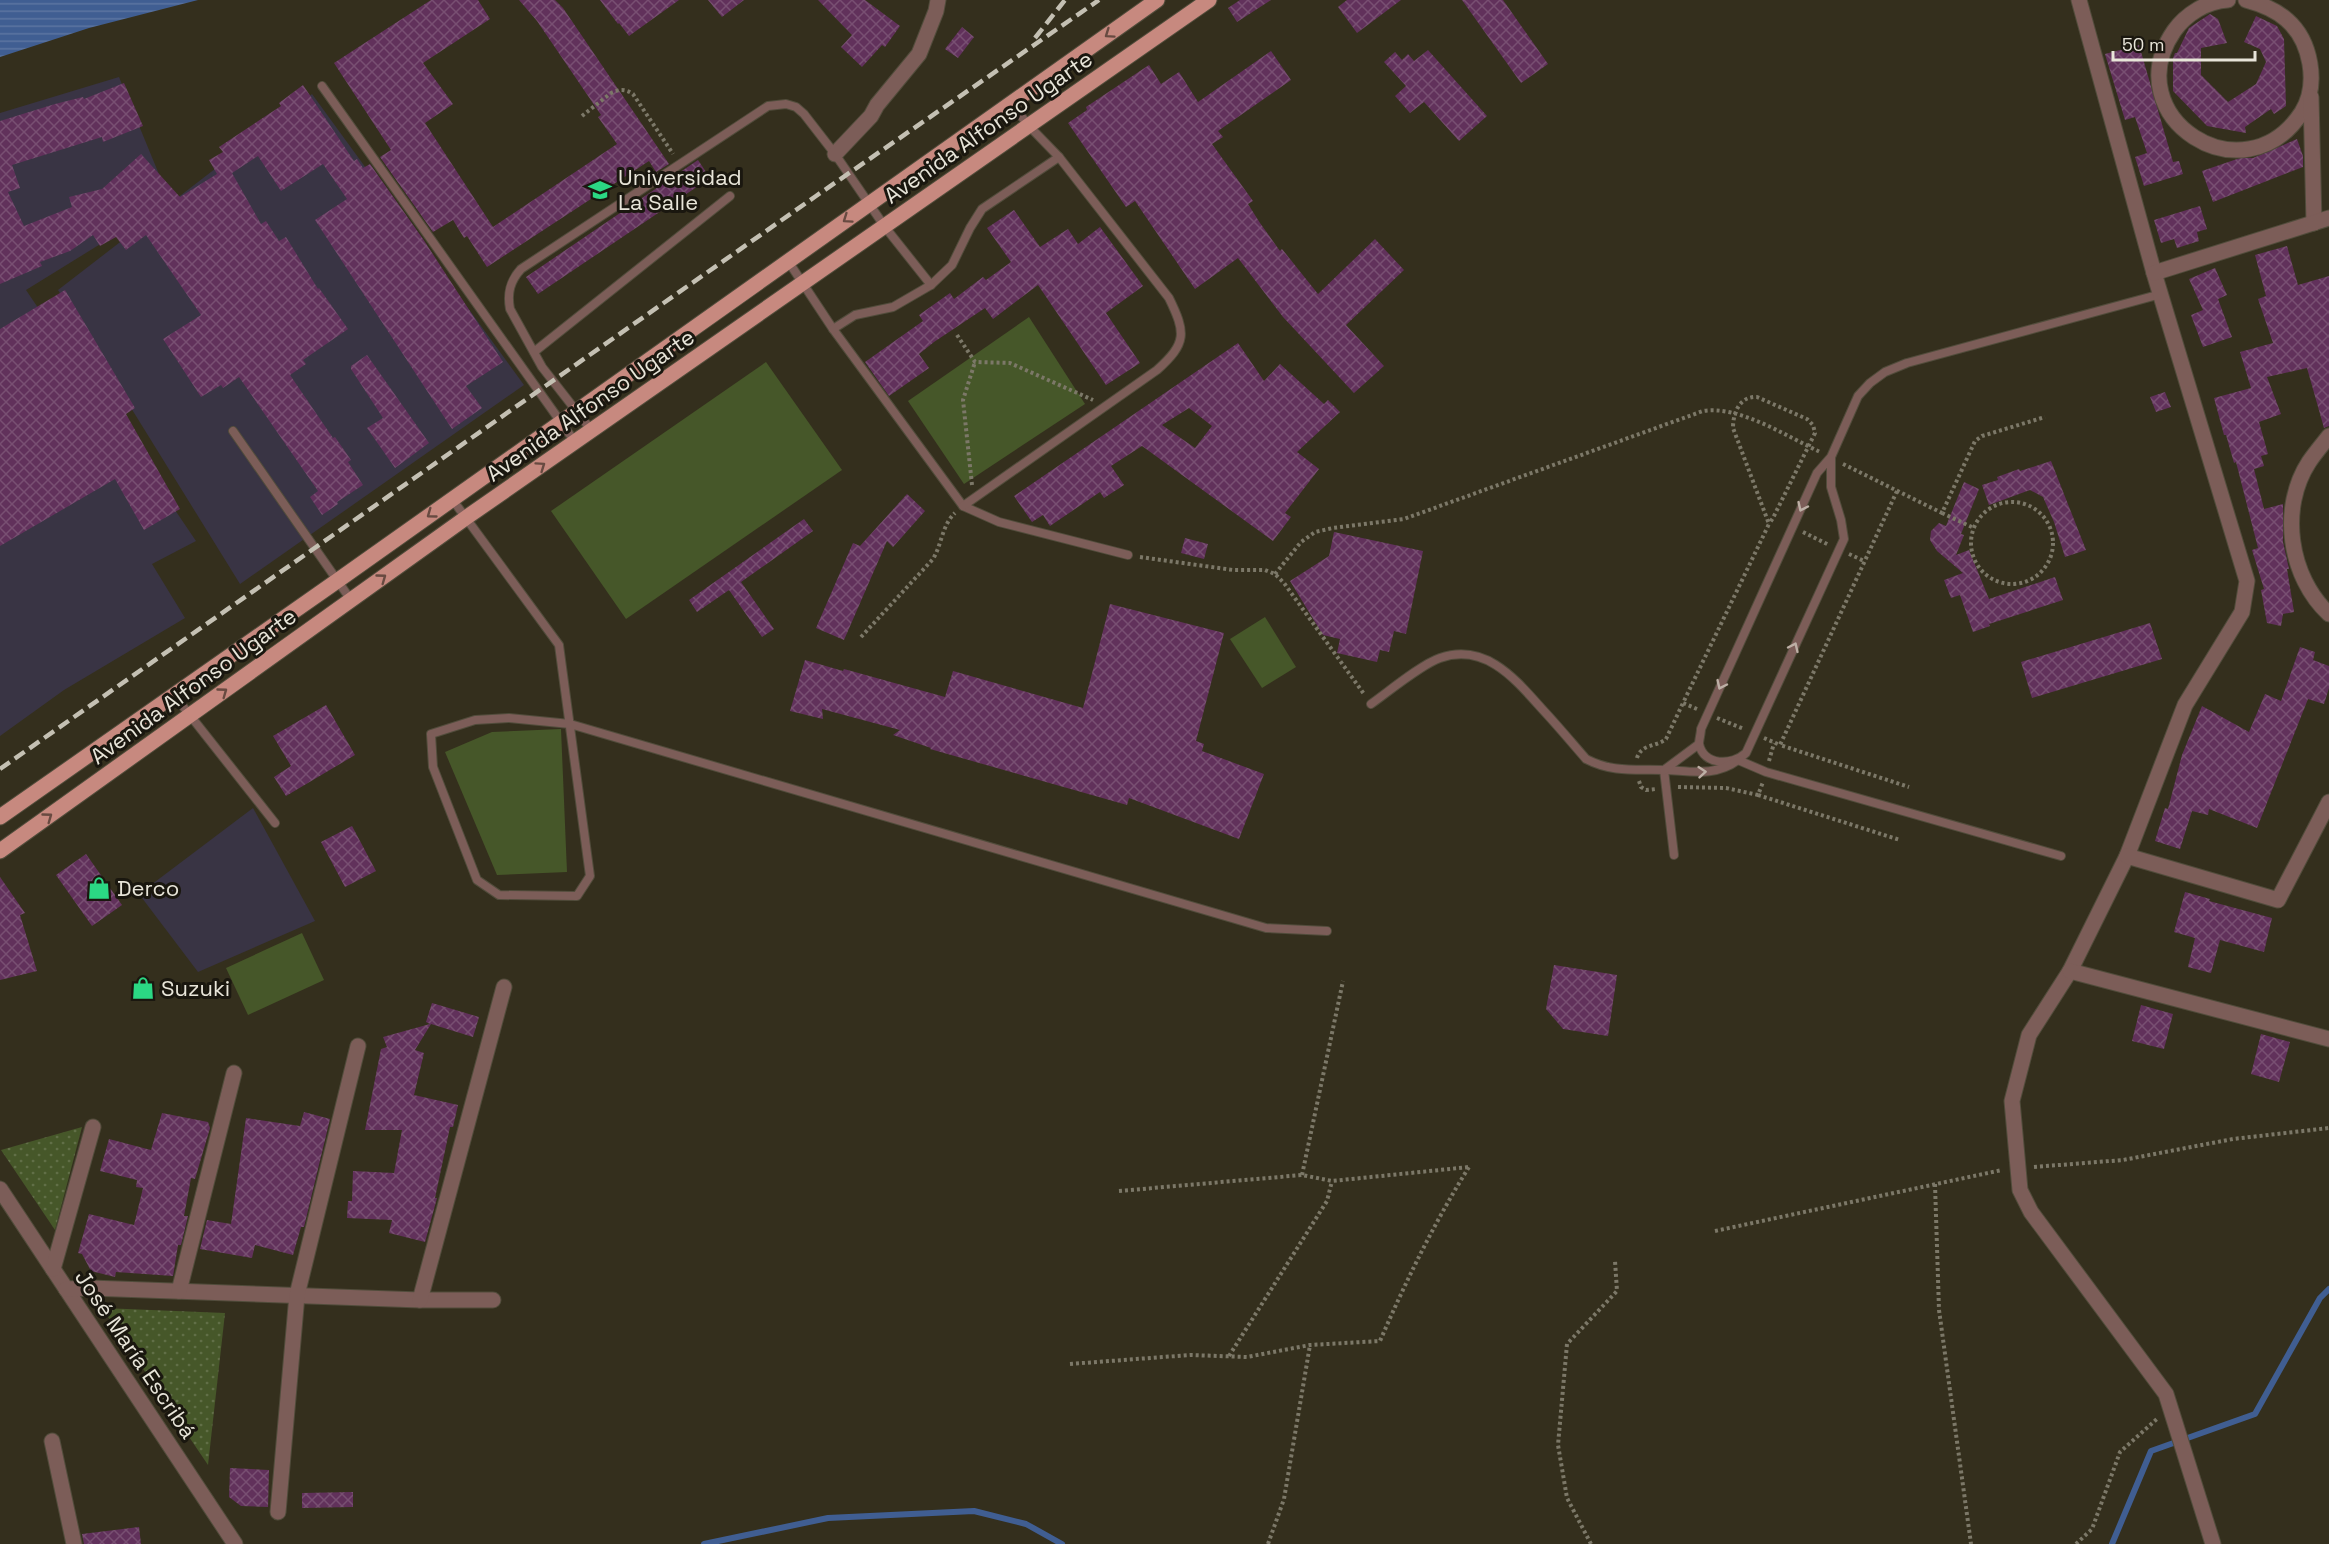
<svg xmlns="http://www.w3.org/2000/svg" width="2329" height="1544" font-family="'Space Grotesk',sans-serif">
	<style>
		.industrial { fill: #393444 }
		.green { fill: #465729 }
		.park { fill: url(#park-dots) }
		.water { fill: url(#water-rules) }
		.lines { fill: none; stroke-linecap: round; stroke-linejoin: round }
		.stream { stroke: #405e92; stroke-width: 6 }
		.building { fill: url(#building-cross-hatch); fill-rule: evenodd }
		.service-casing { stroke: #514c3b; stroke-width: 10 }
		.minor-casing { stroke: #514c3b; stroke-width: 17 }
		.primary-casing { stroke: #514c3b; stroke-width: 17 }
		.path { stroke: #7c7868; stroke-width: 4; stroke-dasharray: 3 3; stroke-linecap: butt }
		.service { stroke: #7c5d58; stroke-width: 8 }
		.minor { stroke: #7c5d58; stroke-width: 15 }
		.primary { stroke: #c7897f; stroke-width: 15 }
		.rail { stroke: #c4c0b3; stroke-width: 4.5; stroke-dasharray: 12 6; stroke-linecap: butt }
		.oneway { stroke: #684a41 }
		.oneway2 { stroke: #bdafa5 }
		.labels { text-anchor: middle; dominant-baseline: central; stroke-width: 6; stroke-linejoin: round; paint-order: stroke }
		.street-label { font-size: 22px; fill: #e8e5d9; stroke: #1a170f }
		.poi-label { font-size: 22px; fill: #e8e5d9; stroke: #1a170f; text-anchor: start }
	</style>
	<defs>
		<pattern id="park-dots" width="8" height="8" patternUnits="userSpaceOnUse" patternTransform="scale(1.5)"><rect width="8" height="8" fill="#465729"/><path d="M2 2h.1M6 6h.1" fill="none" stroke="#616f47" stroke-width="1.8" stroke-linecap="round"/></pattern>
		<pattern id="water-rules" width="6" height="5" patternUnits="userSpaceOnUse" patternTransform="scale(1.5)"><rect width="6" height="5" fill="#405e92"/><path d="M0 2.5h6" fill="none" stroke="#5c75a1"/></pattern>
		<pattern id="building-cross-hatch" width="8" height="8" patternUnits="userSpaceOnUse" patternTransform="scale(1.5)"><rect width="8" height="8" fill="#61315b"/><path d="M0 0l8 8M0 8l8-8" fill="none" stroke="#784f72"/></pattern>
	</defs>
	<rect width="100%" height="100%" fill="#342f1d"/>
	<g class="industrial">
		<path d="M119 77 170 201 26 290 196 541 152 564 185 618 64 690 0 736V113Z"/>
		<path d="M312 94 524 385 240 584 58 290Z"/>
		<path d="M253 808 315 921 198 972 139 894Z"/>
	</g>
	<g class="green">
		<path d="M1029 317 1085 404 964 484 908 401Z"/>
		<path d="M766 362 842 470 626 619 551 511Z"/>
		<path d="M1265 617 1296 667 1262 688 1230 639Z"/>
		<path d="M561 729 567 872 497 875 445 752 492 732Z"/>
		<path d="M302 933 324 980 248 1015 226 968Z"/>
	</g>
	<g class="park">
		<path d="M82 1127 55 1230 1 1150Z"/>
		<path d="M102 1308 225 1313 208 1465Z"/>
	</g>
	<path class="water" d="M0 0H198L89 28 0 57Z"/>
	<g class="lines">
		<g class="stream">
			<path d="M704 1544 828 1518 974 1511 1026 1524 1062 1544"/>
			<path d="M2112 1544 2151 1451 2255 1414 2320 1298 2329 1289"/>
		</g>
	</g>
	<g class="building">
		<path d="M431 0H478L490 19 423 63 453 104 425 123 493 227 617 144 598 117 601 115 537 21 519 0H555L563 8 669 164 656 172 649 161 487 267 467 236 464 238 453 220 433 232 380 157 391 150 334 63Z"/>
		<path d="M600 0H679L629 36 619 23 618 24Z"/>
		<path d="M708 0H744L722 17Z"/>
		<path d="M818 0H865L900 26 885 47 882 45 862 67 841 47 852 35Z"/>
		<path d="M1240 0H1271L1237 22 1228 8Z"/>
		<path d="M1347 0H1401L1357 33 1338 7Z"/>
		<path d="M1462 0H1503L1548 64 1521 83Z"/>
		<path d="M2210 14 2218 19 2227 43 2201 48V75L2228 102 2256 84 2266 62 2260 49 2244 42 2256 16 2277 26 2284 39 2286 106 2274 114 2271 109 2245 127 2246 133 2207 126 2173 91V58L2175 53H2177L2189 28Z"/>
		<path d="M962 27 974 37 958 58 945 49Z"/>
		<path d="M2139 45 2173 162 2179 161 2183 174 2144 186 2135 157 2147 153 2135 117 2125 120 2105 54Z"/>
		<path d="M1428 50 1487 116 1459 141 1424 102 1410 113 1395 96 1406 86 1384 62 1395 52 1402 60 1408 54 1414 61Z"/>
		<path d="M1271 51 1291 80 1218 131 1223 137 1212 144 1253 201 1248 204 1260 223 1280 251 1282 249 1318 294 1375 239 1404 270 1346 325 1384 366 1354 393 1283 317 1238 258 1195 289 1135 201 1126 207 1068 123 1087 110 1086 107 1149 65 1161 84 1179 72 1198 102Z"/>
		<path d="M124 83 143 126 103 142 102 137 12 165 20 188 8 192 24 226 72 207 69 197 102 189 141 154 180 197 217 174 209 160 223 152 219 147 281 106 279 103 303 85 354 161 357 159 363 168 370 164 423 239 503 362 466 386 482 408 452 429 315 220 347 199 323 164 281 191 258 156 232 173 261 224 266 221 279 241 286 237 318 289 319 288 348 329 303 360 306 364 290 375 333 438 335 437 351 460 348 462 363 485 337 502 338 504 322 515 310 497 318 491 239 377 223 388 221 385 201 397 163 339 201 315 146 235 126 250 116 237 100 246 93 235 70 251 40 262 42 266 0 284V121L55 104 83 97 84 99Z"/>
		<path d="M2297 139 2303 156V167L2213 202 2202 171 2240 158H2253Z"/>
		<path d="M698 160 710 178 538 294 526 277Z"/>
		<path d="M2200 206 2207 229 2197 232 2199 241 2177 248 2174 239 2161 243 2154 220Z"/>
		<path d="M1014 210 1040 247 1068 229 1078 244 1100 227 1143 286 1106 313 1140 363 1106 385 1038 285 993 319 985 308 934 342 919 354 929 368 889 396 865 362 923 321 919 315 950 293 954 299 983 277 986 280 1011 262 987 228Z"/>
		<path d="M2287 246 2298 285 2329 276V426L2324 428 2307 368 2267 377 2281 414 2259 422 2268 454 2261 456 2264 466 2254 469 2264 509 2283 504V542L2289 569H2287L2294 612 2283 614 2281 626 2267 623 2261 590 2264 589 2252 550 2258 548 2236 462 2234 463 2226 435H2224L2214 398 2251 388 2240 352 2273 343 2258 299 2266 296 2255 255Z"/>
		<path d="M2215 268 2227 295 2218 299 2232 337 2203 347 2191 315 2203 310 2189 279Z"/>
		<path d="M65 290 135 408 126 414 180 509 144 530 115 479 0 546V329Z"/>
		<path d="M1238 343 1264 381 1280 364 1324 404 1328 400 1340 412 1297 452 1319 469 1285 513 1291 517 1273 541 1142 446 1111 466 1124 485 1104 498 1100 492 1050 526 1043 515 1032 522 1014 496ZM1189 408 1212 426 1195 448 1162 425Z"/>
		<path d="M367 355 429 443 395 468 367 428 383 418 351 369V366Z"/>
		<path d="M2165 392 2171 407 2156 412 2150 397Z"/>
		<path d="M2051 461 2086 550 2065 557 2054 522 2043 497 2030 490 1989 505 1982 485 1998 480 1997 477 2019 469 2020 471Z"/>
		<path d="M1964 482 1979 489 1961 534 1964 535 1956 555 1969 550 1989 599 2055 577 2063 600 1989 624 1990 626 1973 632 1960 595 1951 598 1944 580 1963 573 1937 551 1930 540 1931 531 1939 523 1946 526Z"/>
		<path d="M907 494 925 511 893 547 887 541 844 640 816 628 853 543 860 546Z"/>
		<path d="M804 519 813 531 741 582 774 629 762 637 729 590 697 612 689 600Z"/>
		<path d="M1334 532 1423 551 1406 634 1394 631 1389 652 1380 650 1377 662 1337 653 1340 639 1323 635 1290 581 1329 556Z"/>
		<path d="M1185 538 1208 544 1204 559 1181 553Z"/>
		<path d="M1110 604 1224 633 1196 741 1204 744 1202 751 1264 774 1239 839 1129 798 1127 805 930 749 931 748 893 735 900 730 822 709 823 719 790 711 805 660 843 671 844 669 945 697 953 671 1083 708Z"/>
		<path d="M2150 623 2162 659 2032 698 2021 662Z"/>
		<path d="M2300 647 2315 652 2313 660 2329 666V688L2324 704 2308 699 2257 828 2209 809 2208 815 2192 811 2180 849 2155 841 2165 808 2168 809 2182 755 2202 706 2249 732 2265 694 2281 701Z"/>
		<path d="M326 705 355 755 286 796 274 777 291 766 273 736Z"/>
		<path d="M352 826 376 871 345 887 321 842Z"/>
		<path d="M86 854 122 905 92 926 56 875Z"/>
		<path d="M0 877 25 913 20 915 37 971 0 980Z"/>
		<path d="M2185 892 2210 899 2209 901 2272 918 2264 952 2220 940 2211 973 2188 967 2195 938 2174 932Z"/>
		<path d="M1554 965 1617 975 1608 1036 1563 1029 1546 1009Z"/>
		<path d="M432 1003 479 1017 473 1037 431 1024 415 1050 424 1053 414 1095 458 1105 453 1127H450L435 1198H437L425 1242 389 1233 392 1220 347 1218 348 1201H352L353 1171 394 1173 402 1130H365L381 1049 387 1047 383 1037 430 1024 426 1022Z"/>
		<path d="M2141 1005 2173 1014 2164 1049 2132 1041Z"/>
		<path d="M2261 1034 2290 1042 2279 1082 2251 1074Z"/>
		<path d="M304 1112 330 1119 304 1227H301L293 1255 255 1245 252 1258 200 1249 207 1220 231 1224 246 1118 300 1126Z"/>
		<path d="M162 1113 208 1122 210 1128 195 1179 191 1178 184 1216H188L181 1245H178L173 1276 116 1272 115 1277 91 1271 82 1254 78 1253 89 1214 134 1225 143 1188 136 1187 137 1180 100 1171 109 1139 151 1150Z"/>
		<path d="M230 1468 269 1470 268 1507 241 1506 229 1497Z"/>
		<path d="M353 1492V1507L302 1508V1493Z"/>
		<path d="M139 1527 141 1544H84L82 1534Z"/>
	</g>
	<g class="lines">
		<g class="service-casing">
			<g id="service">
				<path d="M322 86 575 442"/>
				<path d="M788 261 833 329 963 506 999 522 1128 555"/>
				<path d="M833 329 855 315 893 307 931 285 952 265 970 228 982 209 1059 157"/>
				<path d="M534 352 730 196"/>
				<path d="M233 431 351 600"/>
				<path d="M592 431 542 367 510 309C507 293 510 281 521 269L768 106 786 104 796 107 804 114 835 154 885 227 931 285"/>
				<path d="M1831 457V487L1841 520 1844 539 1746 753C1732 766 1704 766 1699 744 1699 740 1701 733 1701 729L1817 473 1831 457 1858 396 1870 383 1885 372 1907 363 2161 294"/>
				<path d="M452 499 559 645 590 876 577 896 499 895 477 880 433 767 431 734 475 720 509 718 570 724 1266 928 1327 931"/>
				<path d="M963 506 1157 370C1187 343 1186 333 1169 298L1059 157 1029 126 1011 103"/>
				<path d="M174 695 275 823"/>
				<path d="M1371 704C1388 692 1422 664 1440 658 1486 642 1516 680 1543 710 1558 726 1572 743 1586 759 1613 773 1636 769 1665 770 1691 771 1715 777 1738 760L1766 772 2061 856"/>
				<path d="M1664 770 1674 855"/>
				<path d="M1664 770 1699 744"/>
			</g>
		</g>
		<g class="minor-casing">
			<g id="minor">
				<path d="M2079 0 2154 273 2247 581 2242 612 2185 705 2127 856 2070 971 2029 1035 2012 1101 2020 1190 2031 1212 2166 1394 2213 1544"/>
				<path d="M2228 0C2207 1 2186 14 2174 31 2115 117 2244 201 2302 112 2319 84 2311 41 2287 20 2275 9 2261 4 2246 0"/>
				<path d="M2311 97 2314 223"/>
				<path d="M835 154 871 116 877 105 919 54 936 11 938 0"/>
				<path d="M2154 273 2329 218"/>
				<path d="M2329 436C2322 445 2315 453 2309 462 2279 508 2289 577 2329 614"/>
				<path d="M2127 856 2278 900 2329 802"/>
				<path d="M2070 971 2329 1039"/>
				<path d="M0 1189 235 1544"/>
				<path d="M53 1269 93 1127"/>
				<path d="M66 1289 90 1288 420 1300H493"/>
				<path d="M179 1291 234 1073"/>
				<path d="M420 1300 504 987"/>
				<path d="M52 1441 74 1544"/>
				<path d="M278 1512 297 1295 358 1046"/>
			</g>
		</g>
		<g class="primary-casing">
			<g id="primary">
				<path d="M0 817 337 581 1157 0"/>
				<path d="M0 851 467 517 1209 0"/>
			</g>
		</g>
		<g class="path">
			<path d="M582 116 611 93C619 89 626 89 633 94L673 154"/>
			<path d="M957 335 975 362 1010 363 1093 400"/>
			<path d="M1843 464 1942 513 1975 441 1982 436 2045 417"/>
			<path d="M972 485 963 400 975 362"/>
			<path d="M1897 491 1780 745 1909 787"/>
			<circle cx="2012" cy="543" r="41"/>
			<path d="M1942 513 1974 528"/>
			<path d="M1803 532 1829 545"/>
			<path d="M1849 554 1864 561"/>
			<path d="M1140 557 1233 570H1265L1275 574 1284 583 1364 694"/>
			<path d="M1275 574 1301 542 1315 532 1333 528 1404 519 1703 411C1739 405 1788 437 1820 452"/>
			<path d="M861 637 933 559C942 544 942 525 955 513"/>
			<path d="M1697 709 1683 703 1769 524 1733 428C1733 412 1740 396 1757 397L1807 419 1813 425 1815 433 1773 518 1769 524"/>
			<path d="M1717 718 1744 729"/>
			<path d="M1764 738 1780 745"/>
			<path d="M1637 758C1641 744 1656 747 1666 739L1683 703"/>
			<path d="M1769 761 1774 743"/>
			<path d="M1639 781 1641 787 1646 790 1656 789"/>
			<path d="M1678 787 1726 788 1758 795 1763 782"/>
			<path d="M1758 795 1900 840"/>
			<path d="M2034 1167 2123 1160 2233 1139 2329 1128"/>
			<path d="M1302 1175 1343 981"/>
			<path d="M1935 1184 1939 1310 1971 1544"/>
			<path d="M1119 1191 1302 1175 1332 1181 1469 1167"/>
			<path d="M1715 1231 2002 1170"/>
			<path d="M1229 1356 1327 1201 1332 1181"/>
			<path d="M1070 1364 1190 1355 1247 1357 1310 1345 1380 1341C1406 1281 1434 1223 1469 1167"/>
			<path d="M1268 1544 1284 1499 1310 1345"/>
			<path d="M1591 1544 1567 1498 1558 1445 1567 1344 1617 1291 1615 1261"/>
			<path d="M2076 1544 2092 1529 2120 1452 2158 1418"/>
		</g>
		<use href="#service" class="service"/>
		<use href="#minor" class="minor"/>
		<use href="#primary" class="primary"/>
		<g class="rail">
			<path d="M1035 38 1065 0"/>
			<path d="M0 769 816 196 1099 0"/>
		</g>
	</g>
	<defs><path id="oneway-chevron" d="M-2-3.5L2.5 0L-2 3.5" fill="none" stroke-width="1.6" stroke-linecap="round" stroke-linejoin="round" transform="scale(1.5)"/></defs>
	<g class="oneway">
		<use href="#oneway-chevron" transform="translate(1109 34) rotate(145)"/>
		<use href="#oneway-chevron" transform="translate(847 219) rotate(145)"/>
		<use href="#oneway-chevron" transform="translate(541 466) rotate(-35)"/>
		<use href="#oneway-chevron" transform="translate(431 514) rotate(144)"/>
		<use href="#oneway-chevron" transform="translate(382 578) rotate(-36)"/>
		<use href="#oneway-chevron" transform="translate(223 692) rotate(-36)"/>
		<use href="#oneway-chevron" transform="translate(48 817) rotate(-36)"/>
	</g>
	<g class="oneway2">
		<use href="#oneway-chevron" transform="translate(1802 507) rotate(115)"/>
		<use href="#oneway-chevron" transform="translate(1794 647) rotate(-65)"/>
		<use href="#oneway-chevron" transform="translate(1721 685) rotate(115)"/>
		<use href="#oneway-chevron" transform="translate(1702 772) rotate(-5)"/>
	</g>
	<defs>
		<g id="university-bare" transform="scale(1.8)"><path d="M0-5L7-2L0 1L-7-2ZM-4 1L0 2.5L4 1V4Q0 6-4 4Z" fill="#2bd884" stroke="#1a170f" stroke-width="2.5" paint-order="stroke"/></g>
		<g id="shop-bare" transform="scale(1.8)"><path d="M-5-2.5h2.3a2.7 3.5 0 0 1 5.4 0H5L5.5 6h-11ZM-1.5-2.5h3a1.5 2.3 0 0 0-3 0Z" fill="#2bd884" stroke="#1a170f" stroke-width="2.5" paint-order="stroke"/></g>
	</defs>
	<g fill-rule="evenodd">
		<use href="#university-bare" x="600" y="190"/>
		<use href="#shop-bare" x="99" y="888"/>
		<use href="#shop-bare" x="143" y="988"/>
	</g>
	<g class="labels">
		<g class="street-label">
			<text transform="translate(988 127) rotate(-35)">Avenida Alfonso Ugarte</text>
			<text transform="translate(590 405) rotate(-35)">Avenida Alfonso Ugarte</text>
			<text transform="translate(193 686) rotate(-36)">Avenida Alfonso Ugarte</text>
			<text transform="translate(136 1354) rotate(56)">José María Escribá</text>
		</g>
		<g class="poi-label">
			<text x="618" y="177">Universidad<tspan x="618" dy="25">La Salle</tspan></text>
			<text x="117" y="888">Derco</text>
			<text x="161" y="988">Suzuki</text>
		</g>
	</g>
	<path d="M2113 51v9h142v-9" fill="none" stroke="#e8e5d9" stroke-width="3"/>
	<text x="2122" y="51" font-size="18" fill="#e8e5d9" stroke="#1a170f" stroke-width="4.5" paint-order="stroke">50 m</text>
</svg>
